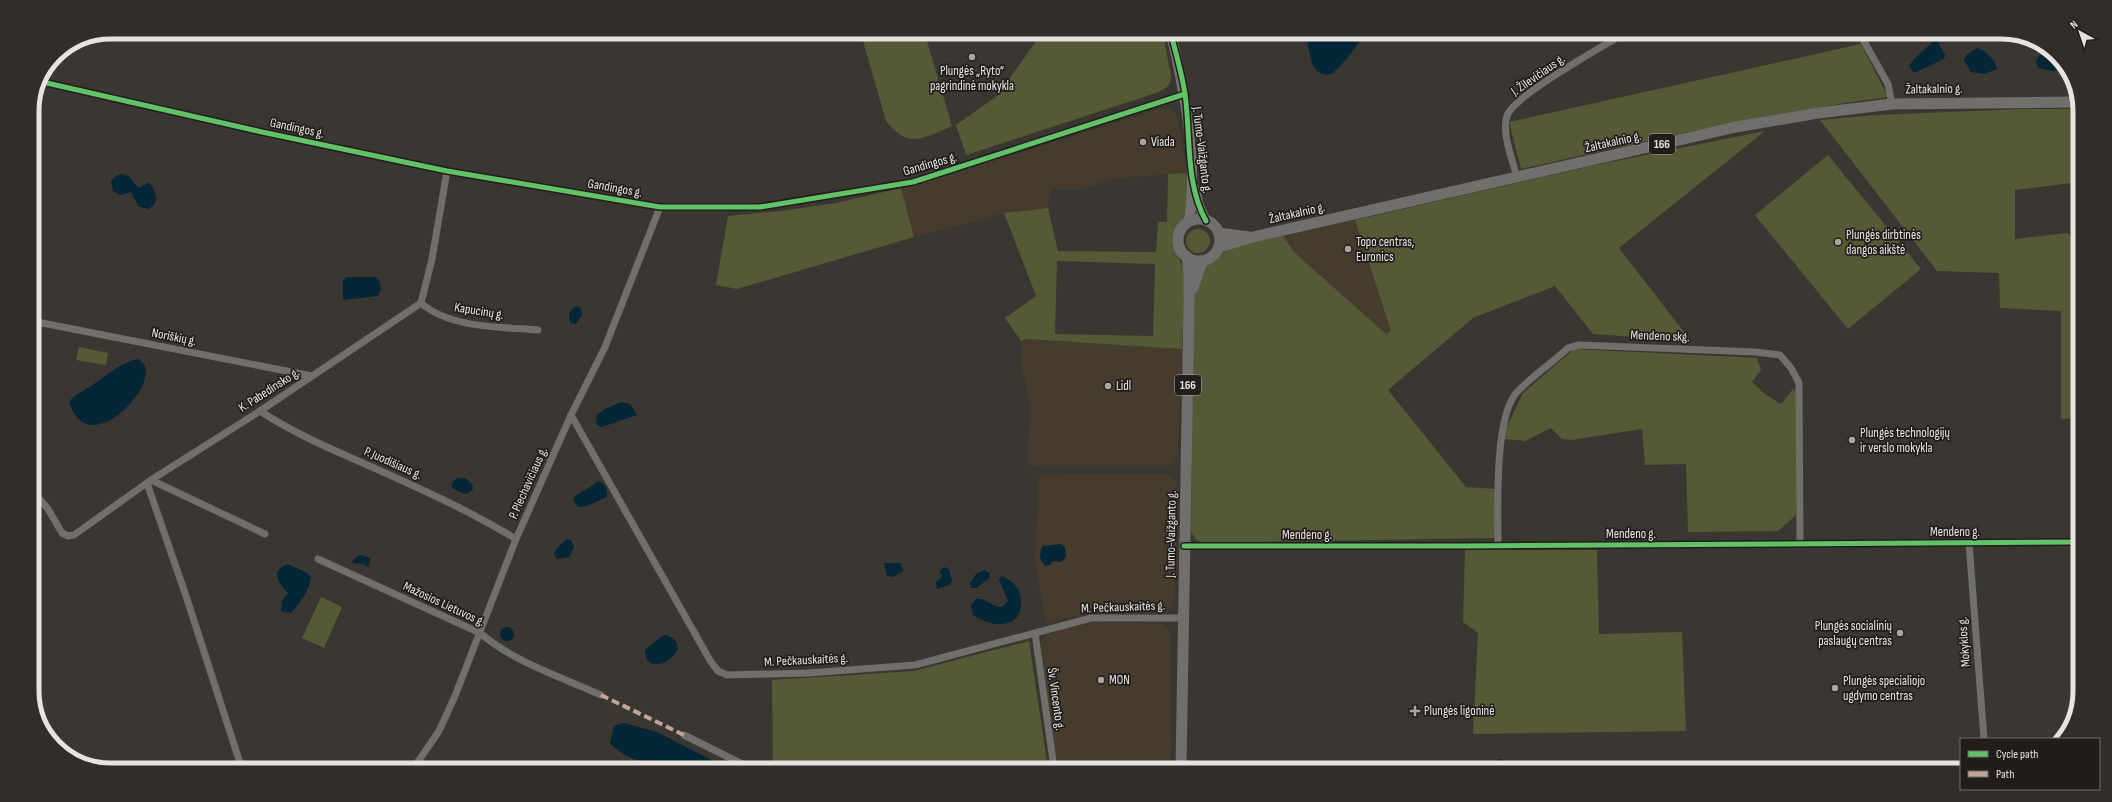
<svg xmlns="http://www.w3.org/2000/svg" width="2112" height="802" font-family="'Sofia Sans Condensed',sans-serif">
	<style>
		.commercial { fill: #453c2d }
		.green { fill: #565935; fill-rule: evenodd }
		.water { fill: #052636 }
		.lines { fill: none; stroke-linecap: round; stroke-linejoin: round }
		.stream { stroke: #052636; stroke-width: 2.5 }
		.street { stroke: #706f6e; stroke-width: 7 }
		.secondary { stroke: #73726e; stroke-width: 10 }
		.primary { stroke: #716f6d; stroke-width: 11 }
		.quiet { stroke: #c0a59a; stroke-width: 4; stroke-dasharray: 8 4; stroke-linecap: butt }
		.cycleway-casing { stroke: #211d1b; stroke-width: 8 }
		.cycleway { stroke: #61c268; stroke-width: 5 }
		.poi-dot { fill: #aba6a2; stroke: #211d1b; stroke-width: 1.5 }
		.labels { text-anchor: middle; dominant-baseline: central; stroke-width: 3.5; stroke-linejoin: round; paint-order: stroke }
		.shield { fill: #211d1b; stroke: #aca8a4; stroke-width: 1 }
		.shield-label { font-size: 12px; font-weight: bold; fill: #e8e3df }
		.poi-label { font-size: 13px; fill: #e8e3df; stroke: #211d1b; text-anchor: start }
		.street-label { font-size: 13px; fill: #e8e3df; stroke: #211d1b }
		.rim { fill: none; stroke: #e8e3df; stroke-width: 5 }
	</style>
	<rect width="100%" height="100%" fill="#3a3632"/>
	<g class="commercial">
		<path d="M1165 107 1170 108 1178 117 1186 173 1114 178 1080 190 1051 189 1048 208 1004 213 914 237 901 188 943 177Z"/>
		<path d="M1355 220 1391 331 1386 335 1295 253 1283 236Z"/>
		<path d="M1027 339 1182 349 1178 453 1174 463 1168 467H1039L1030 465 1028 460 1030 402 1021 364V341Z"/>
		<path d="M1166 474 1174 479 1177 485 1175 597 1169 610 1091 612 1046 624 1035 559 1039 475Z"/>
		<path d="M1093 622 1164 624 1171 632V768H1057L1040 645 1042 639 1048 634 1075 625Z"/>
	</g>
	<g class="green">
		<path d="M861 34H925L952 126C923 138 909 150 886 121Z"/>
		<path d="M1041 34H1163L1171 76C1170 87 1165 89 1156 93L966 155 956 125 997 96Z"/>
		<path d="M1861 44 1888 97C1764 113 1643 142 1521 169L1509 122Z"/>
		<path d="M2022 109H2080L2079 182 2015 190V239L2068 233C2082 249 2077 293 2075 313H2078V418L2061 419V311L2000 308 1999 273 1937 271 1820 120 1876 115Z"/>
		<path d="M1765 131 1619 248 1691 341 1593 334 1555 286 1473 318 1388 390 1466 487 1496 489 1495 538 1202 543 1195 539 1191 532 1193 298 1198 278 1203 268 1227 248 1283 236 1295 253 1386 334 1391 331 1355 220 1596 165Z"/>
		<path d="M1828 155 1921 269 1848 329 1755 215Z"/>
		<path d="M1186 173C1187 187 1191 204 1185 217 1182 225 1174 229 1173 238 1172 245 1183 264 1185 274L1182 349 1027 339 1021 341 1005 318 1036 296 1004 213 1048 208 1058 251 1156 252 1158 222H1167L1168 174ZM1057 261 1155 264 1153 336 1055 334Z"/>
		<path d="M901 188 914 237 737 289 716 285 728 216 781 211 836 203Z"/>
		<circle cx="1198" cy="241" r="12"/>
		<path d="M79 347 108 353 106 365 76 360Z"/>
		<path d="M1574 349 1757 358 1761 370 1752 382 1765 394 1781 404 1793 389 1796 392V515L1778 531 1688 532 1686 464 1645 465 1642 429 1572 440 1562 439 1551 428 1525 441 1505 439 1506 428 1523 393Z"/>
		<path d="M1465 550H1597L1599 634 1682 632 1686 731 1473 734 1478 633 1463 622Z"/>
		<path d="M321 597 342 607 324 648 302 638Z"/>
		<path d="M1029 641 1048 768 773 767 772 680 914 671Z"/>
	</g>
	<g class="water">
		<path d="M1306 35H1363C1359 44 1340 69 1331 74 1327 76 1320 74 1317 71 1309 63 1309 45 1306 35Z"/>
		<path d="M1934 41 1938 42 1945 55 1944 59 1914 73 1909 66 1915 58Z"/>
		<path d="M1977 48C1986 50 1995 60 1997 69L1984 74 1971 72 1964 60 1966 55Z"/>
		<path d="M2047 51 2063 63 2066 69 2052 71 2038 68 2036 61 2039 56Z"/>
		<path d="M121 174C132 175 131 182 139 188L149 182C156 192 161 203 148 209L138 206 131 192 121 195 113 191 111 181 116 176Z"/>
		<path d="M346 277H375L379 280 381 289 378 296 343 300V281Z"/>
		<path d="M577 306 581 308 582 315 576 324 570 323 569 313 573 308Z"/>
		<path d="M137 359C173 372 89 468 69 402 76 392 85 391 94 384 108 374 121 363 137 359Z"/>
		<path d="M621 402 630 404 637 415 602 427 597 425 596 416 603 410Z"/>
		<path d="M458 478H465L472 484 473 489 470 492 465 494 452 488V482Z"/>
		<path d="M598 481C605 484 608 488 607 497L584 507H578L573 500 575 496 590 487Z"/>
		<path d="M567 539 571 540 574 547 569 557 557 559 554 553 557 548Z"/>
		<path d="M1061 544 1065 547 1066 557 1061 562 1053 561 1050 565 1045 566C1039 559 1039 555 1042 546Z"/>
		<path d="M360 555 370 558 369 566 366 567 364 564 352 563 354 559Z"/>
		<path d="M884 563H900L903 568 902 572 892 577 887 576Z"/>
		<path d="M288 564 307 573 311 577C310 590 300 603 291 613L281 611 282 600 288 593C279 584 269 570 288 564Z"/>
		<path d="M944 567 949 569 952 581 949 585 937 589 936 582 942 577 940 571Z"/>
		<path d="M984 570 990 573V578L976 588H971L970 584 976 574Z"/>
		<path d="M1002 576C1006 579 1012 581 1015 585 1019 589 1021 596 1021 602 1022 630 991 628 973 615L971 605 976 599C987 598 992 607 1002 607L1008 601 999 580Z"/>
		<circle cx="507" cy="634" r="7"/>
		<path d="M666 635C701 647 645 685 645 650L659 638Z"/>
		<path d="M624 723 657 732 725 767C689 767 636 772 610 743L614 726Z"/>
		<path d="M1501 759 1507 761 1509 769H1492L1494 761Z"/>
	</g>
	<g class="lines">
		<path class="stream" d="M540 767 544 763 573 767"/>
		<g class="street">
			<path d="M1861 36 1888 84 1892 104"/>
			<path d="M38 81 262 132 447 171 660 207H760L913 182 1185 94"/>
			<path d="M1517 178C1513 161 1501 132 1507 116 1513 96 1599 49 1621 35"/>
			<path d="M421 303C449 328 501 327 538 330"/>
			<path d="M32 321 312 376"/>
			<path d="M260 411C295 434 333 450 372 467 421 489 470 511 516 539"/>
			<path d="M571 415 711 662 718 671 727 675 808 673 915 665 1091 618H1183"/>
			<path d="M151 480 265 534"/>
			<path d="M147 483 186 596 241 766"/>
			<path d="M32 490 48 509 62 533 68 536 74 535 151 480 260 411 421 303 432 259 447 171"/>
			<path d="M1969 543 1984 739"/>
			<path d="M1498 545C1498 509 1494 417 1517 392 1532 376 1552 363 1568 348L1579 345 1756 352 1780 355 1791 368 1799 383 1800 544"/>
			<path d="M1184 546H1460L2077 542"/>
			<path d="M318 559 480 633C514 662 561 677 601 695"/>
			<path d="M1035 633 1054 768"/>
			<path d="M684 735 748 767"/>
			<path d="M415 766 439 731 455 696 516 539 571 415 605 347 660 207"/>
		</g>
		<g class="secondary">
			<path d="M1171 34C1185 95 1198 160 1189 222"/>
			<path d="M1195 189 1199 206 1206 221"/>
		</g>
		<g class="primary">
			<circle cx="1199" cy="240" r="21"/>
			<path d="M1219 233 1249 237"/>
			<path d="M1219 247 1253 237 1736 127 1818 113 1892 104 2078 102"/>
			<path d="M1193 288 1202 261"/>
			<path d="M1181 768 1189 300V271L1187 257"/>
		</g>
		<path class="quiet" d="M601 695 684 735"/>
		<g class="cycleway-casing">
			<g id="cycleway">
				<path d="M1171 34C1176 54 1182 74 1185 94 1191 136 1185 183 1206 221"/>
				<path d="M38 81 262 132 447 171 660 207H760L913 182 1185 94"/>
				<path d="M1184 546H1460L2077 542"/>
			</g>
		</g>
		<use href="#cycleway" class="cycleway"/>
	</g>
	<g class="poi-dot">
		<circle cx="972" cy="57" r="4"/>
		<circle cx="1143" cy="142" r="4"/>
		<circle cx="1838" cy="242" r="4"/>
		<circle cx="1348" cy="249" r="4"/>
		<circle cx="1108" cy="386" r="4"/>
		<circle cx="1852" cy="440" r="4"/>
		<circle cx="1900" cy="633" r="4"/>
		<circle cx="1101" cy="680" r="4"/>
		<circle cx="1835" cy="688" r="4"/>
		<path d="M1413 705h4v4h4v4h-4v4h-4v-4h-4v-4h4z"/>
	</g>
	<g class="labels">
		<g class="shield">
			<rect x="1649" y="134" width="26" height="20" rx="3"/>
			<rect x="1175" y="375" width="26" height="20" rx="3"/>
		</g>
		<g class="shield-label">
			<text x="1662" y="144">166</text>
			<text x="1188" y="385">166</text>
		</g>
		<g class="poi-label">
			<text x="972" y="71" text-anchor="middle">Plungės „Ryto“<tspan x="972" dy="15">pagrindinė mokykla</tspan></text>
			<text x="1151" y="142">Viada</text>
			<text x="1846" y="235">Plungės dirbtinės<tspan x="1846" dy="15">dangos aikštė</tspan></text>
			<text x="1356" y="242">Topo centras,<tspan x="1356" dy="15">Euronics</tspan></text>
			<text x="1116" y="386">Lidl</text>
			<text x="1860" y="433">Plungės technologijų<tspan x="1860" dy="15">ir verslo mokykla</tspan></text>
			<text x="1892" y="626" text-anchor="end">Plungės socialinių<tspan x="1892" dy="15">paslaugų centras</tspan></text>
			<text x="1109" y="680">MON</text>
			<text x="1843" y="681">Plungės specialiojo<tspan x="1843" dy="15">ugdymo centras</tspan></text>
			<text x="1424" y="711">Plungės ligoninė</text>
		</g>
		<g class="street-label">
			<text transform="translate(1538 75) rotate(-35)">J. Žilevičiaus g.</text>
			<text transform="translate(1934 89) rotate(-1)">Žaltakalnio g.</text>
			<text transform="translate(297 128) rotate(12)">Gandingos g.</text>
			<text transform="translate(1613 142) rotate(-13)">Žaltakalnio g.</text>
			<text transform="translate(1202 150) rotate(83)">J. Tumo-Vaižganto g.</text>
			<text transform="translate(930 164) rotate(-16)">Gandingos g.</text>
			<text transform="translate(615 188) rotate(10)">Gandingos g.</text>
			<text transform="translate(1297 213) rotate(-13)">Žaltakalnio g.</text>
			<text transform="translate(479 311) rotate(9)">Kapucinų g.</text>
			<text transform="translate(1660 336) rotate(2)">Mendeno skg.</text>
			<text transform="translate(174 337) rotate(11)">Noriškių g.</text>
			<text transform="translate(269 390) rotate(-33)">K. Pabedinsko g.</text>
			<text transform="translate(393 463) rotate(24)">P. Juodišiaus g.</text>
			<text transform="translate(528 483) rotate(-66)">P. Plechavičiaus g.</text>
			<text x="1955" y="532">Mendeno g.</text>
			<text transform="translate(1171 534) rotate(-89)">J. Tumo-Vaižganto g.</text>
			<text x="1631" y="534">Mendeno g.</text>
			<text x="1307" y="535">Mendeno g.</text>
			<text transform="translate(444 604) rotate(25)">Mažosios Lietuvos g.</text>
			<text transform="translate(1123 607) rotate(-2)">M. Pečkauskaitės g.</text>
			<text transform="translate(1964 642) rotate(-94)">Mokyklos g.</text>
			<text transform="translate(806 660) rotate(-3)">M. Pečkauskaitės g.</text>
			<text transform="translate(1056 699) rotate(82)">Šv. Vincento g.</text>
		</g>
	</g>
	<path d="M0 0H2112V802H0ZM111 39H2001A72 72 0 0 1 2073 111V691A72 72 0 0 1 2001 763H111A72 72 0 0 1 39 691V111A72 72 0 0 1 111 39Z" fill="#312d2b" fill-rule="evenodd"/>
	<path class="rim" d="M111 39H2001A72 72 0 0 1 2073 111V691A72 72 0 0 1 2001 763H111A72 72 0 0 1 39 691V111A72 72 0 0 1 111 39Z"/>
	<rect x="1960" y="738" width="140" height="52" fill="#211d1b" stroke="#716c69"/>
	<rect x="1968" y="751" width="20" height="6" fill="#61c268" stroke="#716c69"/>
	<text x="1996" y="758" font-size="12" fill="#e8e3df">Cycle path</text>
	<rect x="1968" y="771" width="20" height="6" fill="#c0a59a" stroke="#716c69"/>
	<text x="1996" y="778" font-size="12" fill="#e8e3df">Path</text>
	<g transform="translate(2080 32) rotate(320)" stroke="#211d1b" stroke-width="3" paint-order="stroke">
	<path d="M0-3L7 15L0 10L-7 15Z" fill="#e8e3df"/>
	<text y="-6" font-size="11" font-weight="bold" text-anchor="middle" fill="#e8e3df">N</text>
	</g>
</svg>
